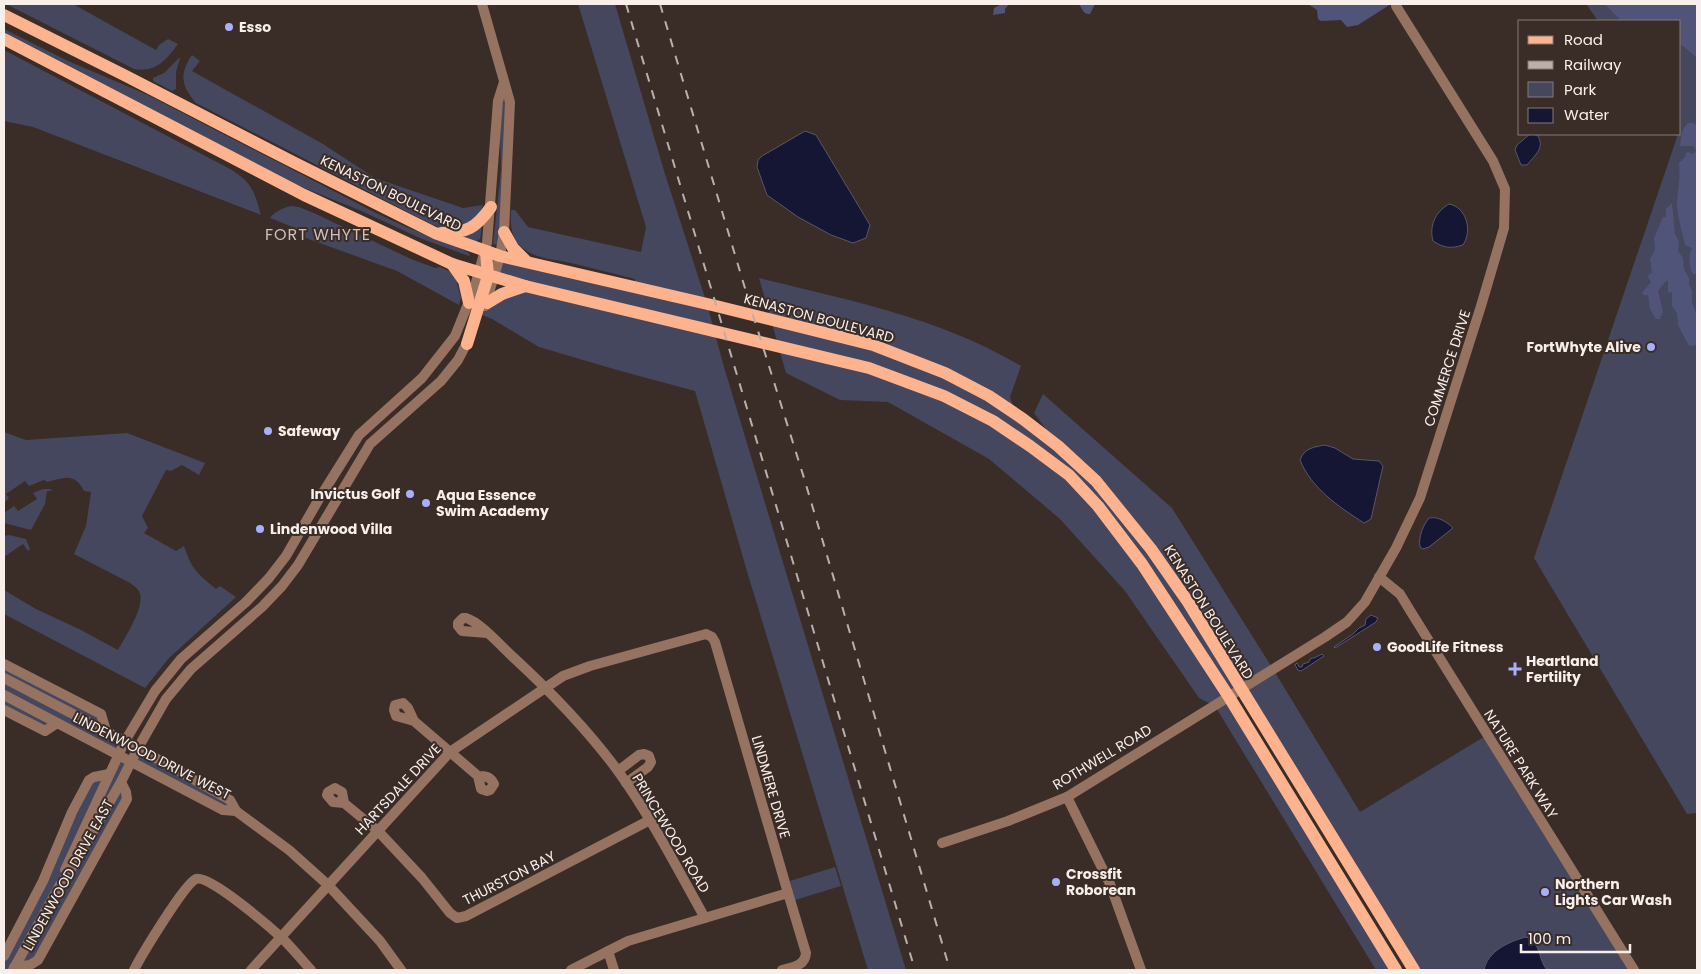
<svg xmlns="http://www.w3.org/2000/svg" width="1701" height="974" font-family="Poppins,sans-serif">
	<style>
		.green { fill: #44475e }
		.forest { fill: #505478 }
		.water { fill: #151634; stroke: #59576b }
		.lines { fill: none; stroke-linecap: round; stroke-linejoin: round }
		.minor { stroke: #967260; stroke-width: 10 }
		.major { stroke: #fdb38e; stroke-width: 12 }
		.rail { stroke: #baafaa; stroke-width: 2; stroke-dasharray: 9 9; stroke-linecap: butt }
		.poi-dot { fill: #a8b0fc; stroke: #3a2c26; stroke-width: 2 }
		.labels { text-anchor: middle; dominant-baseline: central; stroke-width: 4; stroke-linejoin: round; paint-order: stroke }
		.poi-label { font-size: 14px; font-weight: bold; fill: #f8efea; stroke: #3a2c26; text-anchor: start }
		.street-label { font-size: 14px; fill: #f8efea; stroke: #3a2c26 }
		.quarter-label { font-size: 16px; letter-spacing: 1px; fill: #d0bfb6; stroke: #3a2c26 }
	</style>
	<rect width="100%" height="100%" fill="#3a2c26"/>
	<g class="green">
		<path d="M6 4H73L156 50 159 45 168 39 178 44C166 60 156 73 134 69Z"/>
		<path d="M578 4H615L665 174 707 304 724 367 906 970H868L746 568 695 391 617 370 539 347 492 319 482 315 487 303 524 286 494 277 500 256 634 287 635 279C614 274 593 268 571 263 553 259 534 259 520 246 511 238 510 221 511 210H515L528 227 641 252 646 227Z"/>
		<path d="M1586 4H1697V813L1687 814 1534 558 1677 137 1676 134H1680V21H1598Z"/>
		<path d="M4 29 68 61 148 95 378 214 411 229 460 248 470 254 469 256 422 239 359 210 292 183 4 34Z"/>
		<path d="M4 50 232 170C253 184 254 191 261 215L33 127 4 121Z"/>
		<path d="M192 55 200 61 192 71 323 144 375 178 463 208 483 205 478 217 472 223 446 229 431 224 196 103C181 86 179 74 192 55Z"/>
		<path d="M179 58H180L176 72V89L172 91 153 81V78L164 73Z"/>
		<path d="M503 97 506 102 501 232 497 245 493 244 501 170 500 131Z"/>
		<path d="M291 206 299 207 316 214 411 259 435 268 440 267 449 271 460 281 457 283 461 298 459 305 397 271 303 237 295 228 270 218C275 211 283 208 291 206Z"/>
		<path d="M482 227 480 239 475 242 461 237 471 234Z"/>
		<path d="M759 278C848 300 941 318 1021 366L1010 397 1015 413 1057 444 1034 413 1043 394 1172 508 1273 669 1360 812 1487 735 1634 970H1414L1241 690 1229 697 1394 970H1376L1215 706 1199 698 1125 591 1060 519 989 459 888 402 840 400 786 373Z"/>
		<path d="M4 432 26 440 127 433 205 463 199 475 182 465 171 471 166 470 142 516 148 528 144 533 176 551 184 546C192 570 197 573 216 589L220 586 236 597 168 659 145 688 4 614V590L36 609 79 629 118 650C125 637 144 609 140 594 139 589 134 586 130 583L74 554 86 526 91 492 84 491C74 472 64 478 47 482L44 480 29 486 25 481 6 494 9 498 4 503Z"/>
		<path d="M43 489H50L52 491H47L45 504 31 530 4 523V513L14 506 18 511 37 499 33 493Z"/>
		<path d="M9 535 26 539 30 549 28 551 23 544 4 557V536Z"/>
		<path d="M4 664 101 714 106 731 125 741 119 755 131 762 138 748 230 800 236 811 131 762 121 782 126 792 38 960 13 970H4V956L89 780 109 774 118 755 57 723 45 731 4 710Z"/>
		<path d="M835 867 841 886 795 900 790 881Z"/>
	</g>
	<g class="forest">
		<path d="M991 4H1009L1005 9V13L993 15 994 8 1000 5Z"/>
		<path d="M1079 4H1095L1090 14C1084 15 1082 9 1079 4Z"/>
		<path d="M1308 4H1391L1358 25 1347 27 1341 20 1321 21 1318 19 1317 10Z"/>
		<path d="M1605 4H1697V58L1683 46 1680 45V21H1621Z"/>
		<path d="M1688 123H1694L1697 126V276L1696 274H1693C1689 268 1688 254 1692 248L1685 245C1682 232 1678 219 1677 206 1677 191 1681 178 1679 163L1686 156 1685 154 1688 152 1693 154 1696 151 1693 146H1680C1681 138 1681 129 1688 123Z"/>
		<path d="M1672 203 1675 234 1679 241 1678 251 1683 258 1684 269 1689 278V284L1692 291V302L1697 316V345L1689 346 1678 325 1677 313 1672 306V292L1668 293V281H1666L1658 291 1663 311 1660 319H1656L1650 309 1648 295H1644L1642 293 1651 282 1648 277 1649 274 1652 273 1650 259 1655 250 1654 238 1663 217H1666V209Z"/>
	</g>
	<g class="water">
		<path d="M805 131 816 135 870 225 866 238 853 243 831 235 798 217 767 195 757 167 758 160 762 156Z"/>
		<path d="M1530 134 1537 135C1546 147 1535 155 1527 165H1521L1515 150 1517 145Z"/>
		<path d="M1449 204C1466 207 1473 230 1463 245 1450 249 1444 248 1433 241 1429 226 1435 212 1449 204Z"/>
		<path d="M1325 445 1335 448 1353 459 1379 461 1383 466 1371 519 1364 523C1339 507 1311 488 1300 460 1304 448 1314 447 1325 445Z"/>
		<path d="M1429 518C1438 516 1447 522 1453 528L1429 547 1423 549 1420 547C1418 538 1423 525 1429 518Z"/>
		<path d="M1371 615 1378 618 1376 622 1335 648 1334 647 1353 634 1359 628 1365 625 1366 619Z"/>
		<path d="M1322 654 1324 656 1301 671 1298 670 1295 665 1297 663 1299 667H1302L1303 664 1309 662 1311 658H1314Z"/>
		<path d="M1526 937C1542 944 1537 957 1547 970H1484C1488 951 1508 942 1526 937Z"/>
	</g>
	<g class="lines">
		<g class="minor">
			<path d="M482 4 510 102 504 232 500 256 485 306"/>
			<path d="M1379 577 1400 594 1411 612 1634 970"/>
			<path d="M487 633 462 631 458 626V623L463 618H466C480 622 501 646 513 657 551 692 587 729 618 771 651 817 677 868 705 918"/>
			<path d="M4 664 101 714 106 731"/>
			<path d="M4 678 138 748 230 800 236 811 289 850 328 885 380 941 401 970"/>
			<path d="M4 695 223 810 236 811"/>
			<path d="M4 710 45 731 57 723"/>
			<path d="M414 721 396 716 394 710 395 705 403 703 408 708 414 721 478 776 481 789 487 791 490 790 494 784C490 776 485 776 478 776"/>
			<path d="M618 771 639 755 644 754 649 756 651 762 648 767 626 783"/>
			<path d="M1067 797 1110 884 1141 970"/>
			<path d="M344 803 333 802 327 795 328 792 335 788 342 792 344 803 378 831 422 878 450 913 457 918 466 916 650 820"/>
			<path d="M942 843 1008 821 1067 797 1325 637 1347 622 1365 602 1396 548 1420 498 1481 306 1504 228 1505 189 1493 161 1396 6"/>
			<path d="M65 870 125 741 155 691 181 659 246 602 269 578 286 556 319 499 359 435 422 378 455 336 474 289 487 243 498 101 504 82"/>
			<path d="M608 951 614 970"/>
			<path d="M4 956 43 881 72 812 89 780 94 777 109 774"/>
			<path d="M14 967 30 965 38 960 127 799 126 792 121 782"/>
			<path d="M13 970 60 885 73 866 121 782 138 748 166 699 191 669 262 607 282 586 298 565 370 444 441 381 458 360 470 337"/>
			<path d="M134 970C141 956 185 883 196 879 209 874 271 928 283 939 293 949 302 960 311 970"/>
			<path d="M251 970 450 752 563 676 590 666 706 634 712 637 715 642 788 893 628 941 571 970"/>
			<path d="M782 970C793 967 805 966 806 953L788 893"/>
		</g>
		<g class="major">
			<path d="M4 15 124 75 293 162 435 233 500 256 716 306 873 345 945 373 989 396 1023 419 1058 446 1096 481 1151 549 1188 602 1414 970"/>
			<path d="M4 39 304 195 452 264 525 286 869 368 944 396 993 421 1030 446 1069 475 1098 506 1142 564 1229 697 1396 970"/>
			<path d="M504 232 513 248 527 262"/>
			<path d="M441 233C467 233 476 228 491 207"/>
			<path d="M452 264 464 281 469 303"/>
			<path d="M487 303 502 294 525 286"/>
			<path d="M467 344 488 276 486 252"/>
		</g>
		<g class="rail">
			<path d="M626 4 915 970"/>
			<path d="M660 4 753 315 804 478 950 970"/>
		</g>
	</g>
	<g class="poi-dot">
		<circle cx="229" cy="27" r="5"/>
		<circle cx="1651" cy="347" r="5"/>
		<circle cx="268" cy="431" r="5"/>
		<circle cx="410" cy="494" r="5"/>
		<circle cx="426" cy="503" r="5"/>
		<circle cx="260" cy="529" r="5"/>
		<circle cx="1377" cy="647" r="5"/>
		<path d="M1512.5 661.5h5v5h5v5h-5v5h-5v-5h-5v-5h5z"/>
		<circle cx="1056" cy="882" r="5"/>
		<circle cx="1545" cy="892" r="5"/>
	</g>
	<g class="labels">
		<g class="poi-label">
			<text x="239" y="27">Esso</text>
			<text x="1641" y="347" text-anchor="end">FortWhyte Alive</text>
			<text x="278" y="431">Safeway</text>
			<text x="400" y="494" text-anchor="end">Invictus Golf</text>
			<text x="436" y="495">Aqua Essence<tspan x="436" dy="16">Swim Academy</tspan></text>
			<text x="270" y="529">Lindenwood Villa</text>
			<text x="1387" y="647">GoodLife Fitness</text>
			<text x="1526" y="661">Heartland<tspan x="1526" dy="16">Fertility</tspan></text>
			<text x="1066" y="874">Crossfit<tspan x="1066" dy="16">Roborean</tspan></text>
			<text x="1555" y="884">Northern<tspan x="1555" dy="16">Lights Car Wash</tspan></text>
		</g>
		<g class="street-label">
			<text transform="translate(391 193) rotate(26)">KENASTON BOULEVARD</text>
			<text transform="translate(819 318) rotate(15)">KENASTON BOULEVARD</text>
			<text transform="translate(1447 368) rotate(-72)">COMMERCE DRIVE</text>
			<text transform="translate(1209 612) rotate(58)">KENASTON BOULEVARD</text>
			<text transform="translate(152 756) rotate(27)">LINDENWOOD DRIVE WEST</text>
			<text transform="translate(1102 757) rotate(-31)">ROTHWELL ROAD</text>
			<text transform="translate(1521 764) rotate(58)">NATURE PARK WAY</text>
			<text transform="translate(771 787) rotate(74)">LINDMERE DRIVE</text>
			<text transform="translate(398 789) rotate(-47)">HARTSDALE DRIVE</text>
			<text transform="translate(671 833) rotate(59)">PRINCEWOOD ROAD</text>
			<text transform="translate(68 875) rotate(-61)">LINDENWOOD DRIVE EAST</text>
			<text transform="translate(509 878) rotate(-27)">THURSTON BAY</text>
		</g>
		<g class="quarter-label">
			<text x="318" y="234">FORT WHYTE</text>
		</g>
	</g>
	<rect width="1701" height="974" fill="none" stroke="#f8efea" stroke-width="10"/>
	<rect x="1518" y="20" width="162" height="115" fill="#3a2c26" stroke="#867a74"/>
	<rect x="1528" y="36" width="25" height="8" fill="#fdb38e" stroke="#867a74"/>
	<text x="1564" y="45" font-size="15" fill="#f8efea">Road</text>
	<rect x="1528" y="61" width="25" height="8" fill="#baafaa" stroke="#867a74"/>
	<text x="1564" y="70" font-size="15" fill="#f8efea">Railway</text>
	<rect x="1528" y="82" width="25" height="15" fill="#44475e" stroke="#867a74"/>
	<text x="1564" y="95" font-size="15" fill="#f8efea">Park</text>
	<rect x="1528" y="108" width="25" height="15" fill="#151634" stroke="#867a74"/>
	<text x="1564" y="120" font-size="15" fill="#f8efea">Water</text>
	<path d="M1521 944v8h109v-8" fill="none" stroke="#f8efea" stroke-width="2.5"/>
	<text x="1528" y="944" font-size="15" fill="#f8efea" stroke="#3a2c26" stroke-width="4" paint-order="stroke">100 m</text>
</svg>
